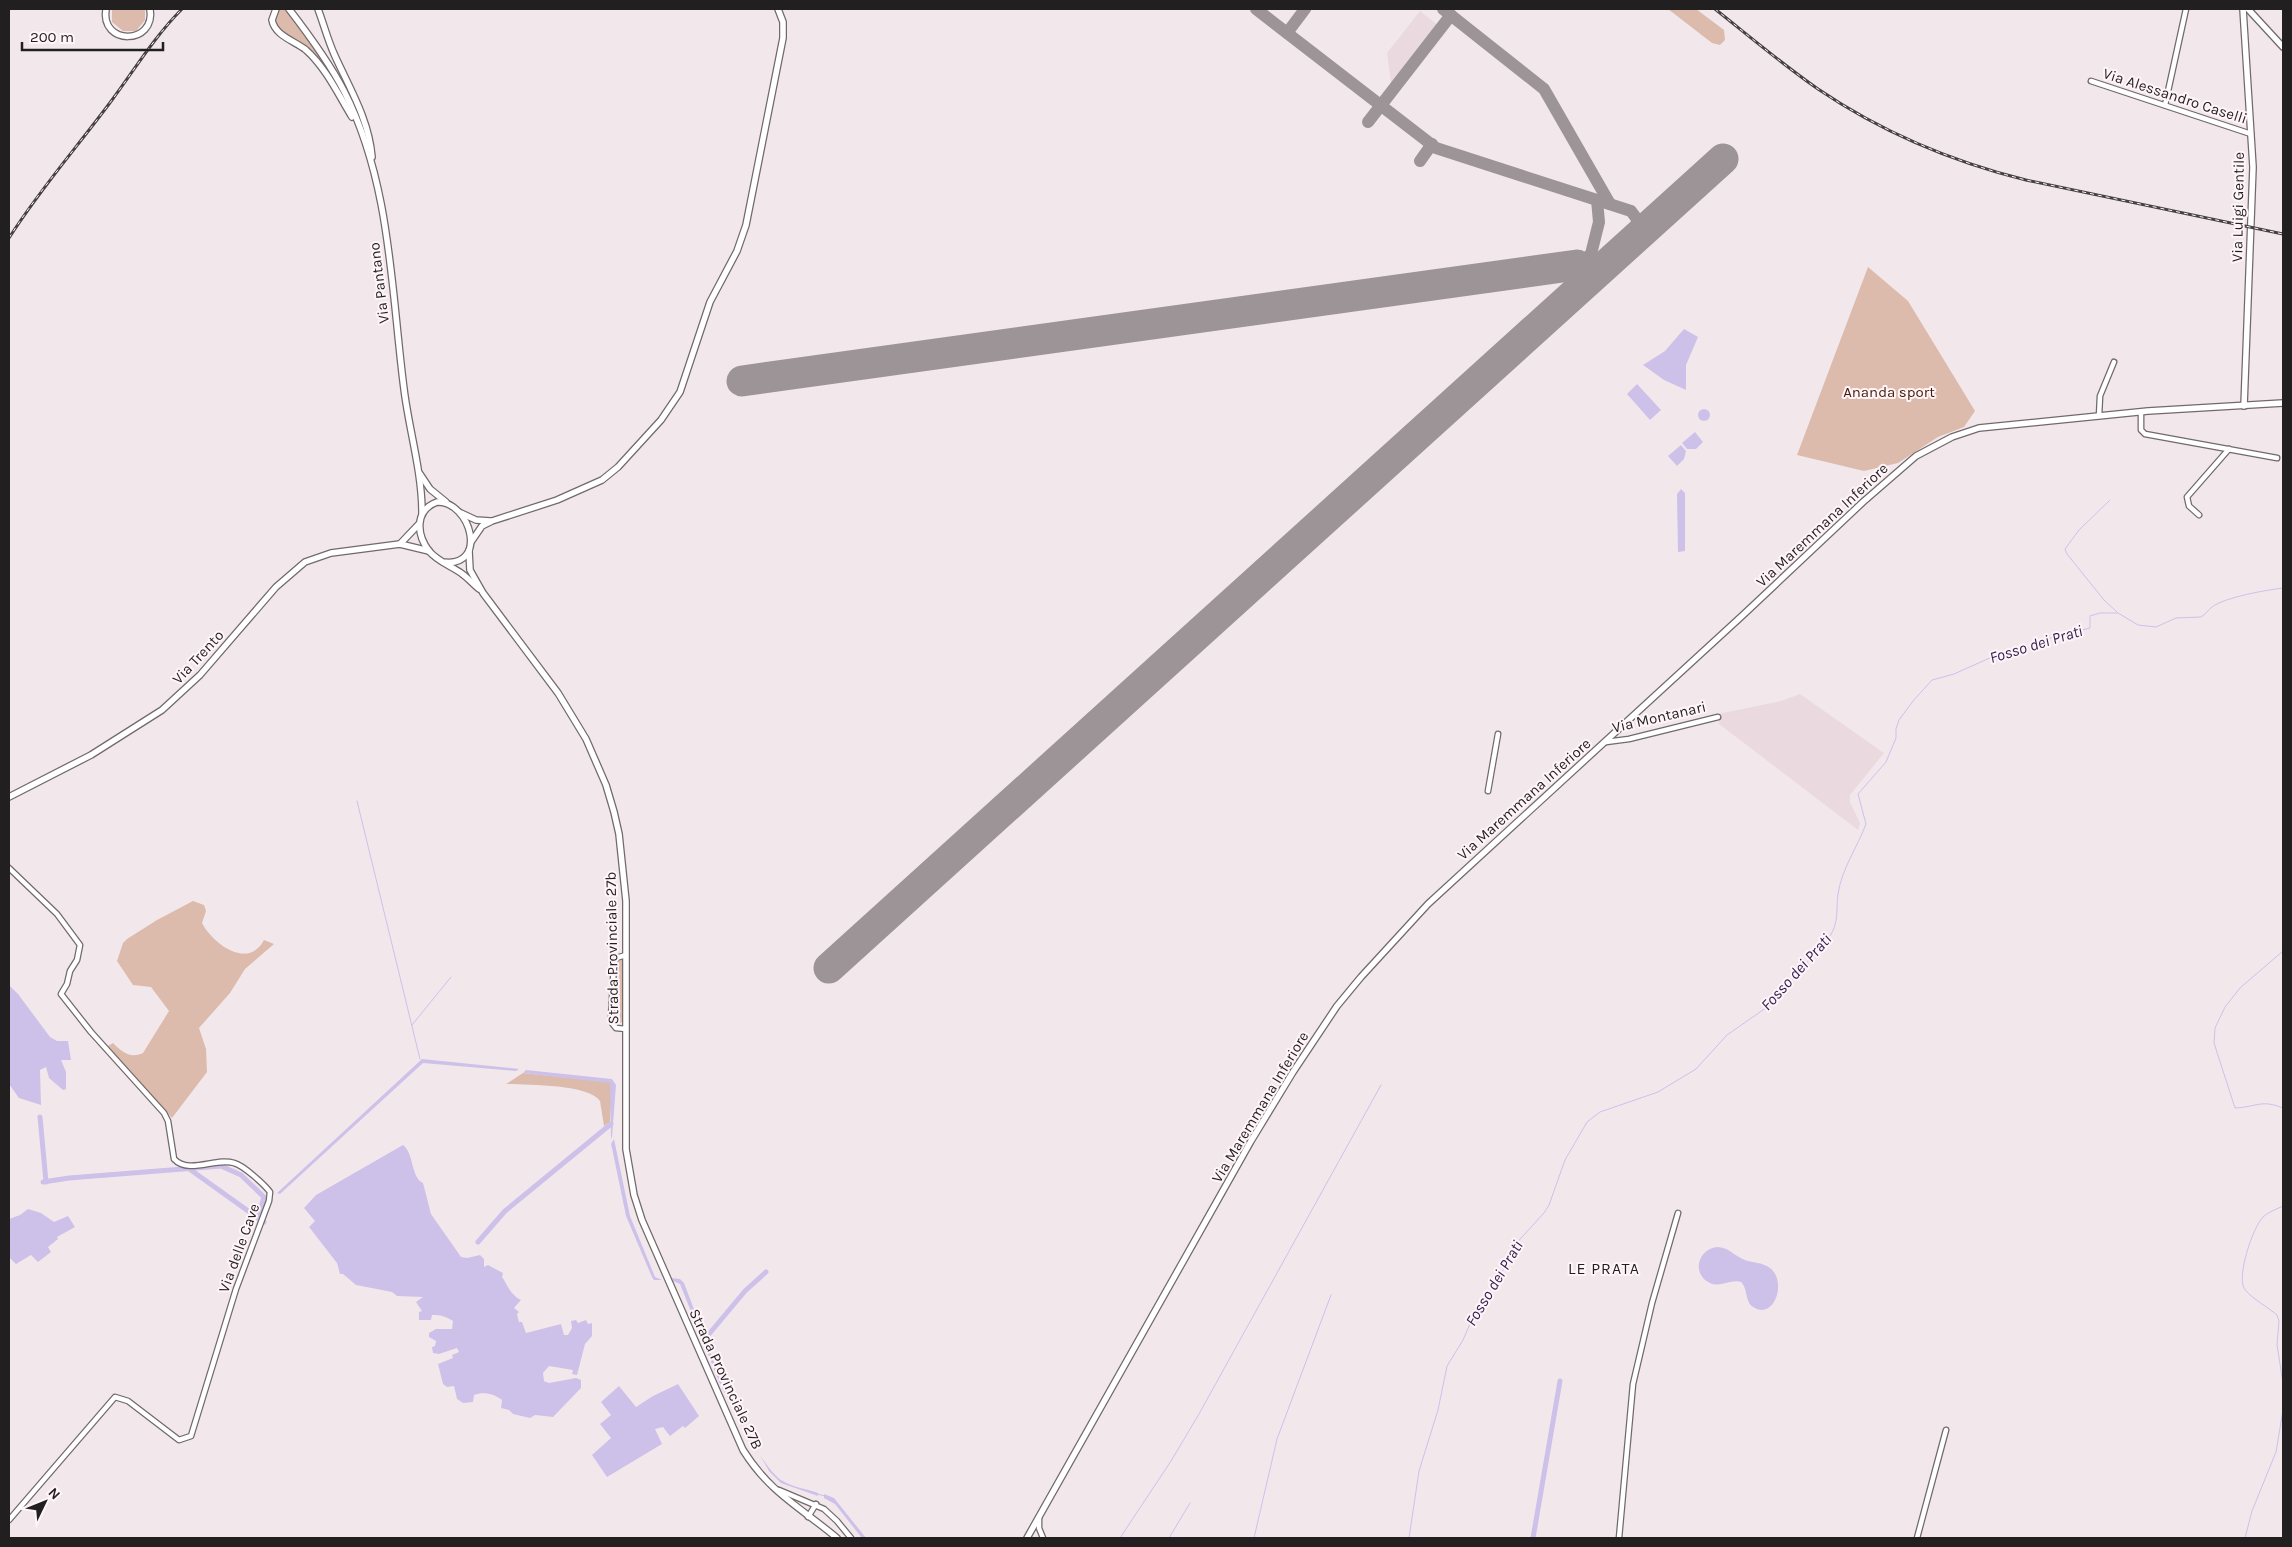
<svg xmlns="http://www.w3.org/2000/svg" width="2292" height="1547" font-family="Karla,sans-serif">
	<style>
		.built { fill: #ebd9e0 }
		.green { fill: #dcbbad }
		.water { fill: #cdc1ea }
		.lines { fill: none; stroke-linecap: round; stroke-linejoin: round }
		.stream { stroke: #cdc1ea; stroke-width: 1 }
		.canal { stroke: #cdc1ea; stroke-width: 5 }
		.taxiway { stroke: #9c9497; stroke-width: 12 }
		.runway { stroke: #9c9497; stroke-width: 31 }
		.street-casing { stroke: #71696c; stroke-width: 7 }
		.secondary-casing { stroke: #71696c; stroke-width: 8 }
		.street { stroke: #fff; stroke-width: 4.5 }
		.secondary { stroke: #fff; stroke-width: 5.5 }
		.rail-casing { stroke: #454142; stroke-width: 3 }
		.rail { stroke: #fff5f9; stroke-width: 1; stroke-dasharray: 4; stroke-linecap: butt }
		.labels { text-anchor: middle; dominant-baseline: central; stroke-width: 4; stroke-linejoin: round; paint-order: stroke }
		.street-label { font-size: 15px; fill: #221f20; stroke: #fff5f9 }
		.park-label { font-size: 15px; fill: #451c07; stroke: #fff5f9 }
		.water-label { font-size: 16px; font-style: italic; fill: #301c4e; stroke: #fff5f9 }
		.neighbourhood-label { font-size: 16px; letter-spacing: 1px; fill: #221f20; stroke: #fff5f9 }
	</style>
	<rect width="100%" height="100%" fill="#f2e8ec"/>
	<g class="built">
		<path d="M1420 11 1444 30 1398 89 1391 83 1387 53Z"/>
		<path d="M1800 694 1884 753 1850 795V802L1860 823 1858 830 1719 724 1718 714 1781 701Z"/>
	</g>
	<g class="green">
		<path d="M112 9H145V20L136 31H123L112 22Z"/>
		<path d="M278 9H287L318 51 337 82 314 52 281 32 275 25V13Z"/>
		<path d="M1668 9H1696L1724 30 1725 40 1720 45 1712 43Z"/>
		<path d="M1868 267 1908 301 1975 411 1964 427 1938 437 1898 463 1864 471 1797 455Z"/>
		<path d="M193 901 204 905 206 911 202 923C213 944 248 970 264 940L274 944 245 969 230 993 199 1028 206 1049 207 1072 172 1118 108 1046 113 1043C122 1052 130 1059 143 1053L169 1011 151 987 133 985 117 961 123 943 127 939 157 920Z"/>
		<path d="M622 959V1022L620 1023 619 961Z"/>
		<path d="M523 1073 610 1082 612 1084 610 1122 604 1126 600 1101C588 1084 527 1085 506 1084Z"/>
	</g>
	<g class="water">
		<path d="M1684 329 1698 337 1686 365V390L1664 380 1643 365 1665 351Z"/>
		<path d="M1637 384 1661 410 1650 420 1627 394Z"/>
		<circle cx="1704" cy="415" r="6"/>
		<path d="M1695 432 1703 442 1696 449H1687L1682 443Z"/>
		<path d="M1681 445 1686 451 1684 459 1677 466 1668 456Z"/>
		<path d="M1681 489 1685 493V551L1678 552 1677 494Z"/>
		<path d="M9 985 18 994 50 1037 57 1041H68L71 1060H61L66 1072V1089L63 1090 49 1078 46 1067 40 1070 41 1105 19 1098 9 1084Z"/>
		<path d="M422 1059 519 1069 516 1071 423 1063 280 1194 277 1193Z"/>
		<path d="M526 1070 612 1079 616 1085 612 1137 611 1139 610 1083 523 1073Z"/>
		<path d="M614 1139 630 1216 655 1277 662 1280H654L652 1277 626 1216 612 1148 611 1144Z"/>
		<path d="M403 1145C414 1153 411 1178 423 1183L431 1214 461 1257 467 1258 480 1255 484 1259V1267L488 1265 503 1273 502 1277C508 1286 511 1295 521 1300L514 1308 519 1312 517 1314 519 1322H522L526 1333 561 1324 564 1335H568L572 1328 571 1321 576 1320 578 1323 586 1320 588 1324 592 1323V1336L585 1344 577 1375 572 1374 573 1370 549 1366 543 1373 544 1381 549 1383 576 1378 581 1380V1388L553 1417 535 1415 530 1418 513 1414 509 1410 501 1408 502 1400C494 1394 484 1391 474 1395L473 1402 463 1403 457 1399 454 1386 447 1387 443 1384 438 1364 453 1358 452 1355 459 1352 457 1348 439 1354 433 1353 432 1347 435 1346 436 1341 429 1337V1333L436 1329H452L453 1321C445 1316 441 1315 432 1315L431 1320H419V1312L422 1311 416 1302 423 1297 397 1296 392 1292 356 1285 343 1274H340L337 1263 309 1227 315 1221 304 1208 316 1195Z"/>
		<path d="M28 1209 41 1213 54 1222 68 1216 75 1227 57 1237 58 1239 48 1247 51 1252 38 1262 31 1255 16 1264 9 1257V1219L20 1215Z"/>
		<path d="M1717 1247C1729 1247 1734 1256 1745 1260 1753 1263 1762 1262 1770 1268 1787 1281 1775 1319 1755 1308 1744 1303 1749 1290 1741 1282 1731 1279 1720 1288 1710 1283 1691 1274 1698 1249 1717 1247Z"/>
		<path d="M672 1278 680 1279 684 1283 722 1383 720 1384 680 1284 673 1281Z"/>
		<path d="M678 1384 699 1416 685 1428 683 1426 670 1436 663 1427 655 1429 662 1444 607 1477 592 1455 611 1438 600 1424 611 1415 601 1402 619 1386 636 1407 653 1396Z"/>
		<path d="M725 1386C736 1410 760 1465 781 1480 792 1487 807 1489 818 1493V1496L781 1483 769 1471 722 1388Z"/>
		<path d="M824 1494 834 1498 866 1538H862L835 1504 824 1498Z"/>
	</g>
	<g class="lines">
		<g class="stream">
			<path d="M2110 500 2079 530 2065 549 2067 554 2104 600 2117 612"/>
			<path d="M357 801 420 1059"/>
			<path d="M2283 951 2240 988 2225 1007 2215 1028 2214 1043 2235 1108C2257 1107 2261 1099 2283 1108"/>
			<path d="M412 1025 451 977"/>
			<path d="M2283 1206C2277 1209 2268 1212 2263 1217 2253 1227 2237 1275 2244 1288 2248 1296 2269 1308 2277 1315L2279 1321 2277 1345 2283 1383"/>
			<path d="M817 1494 825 1496"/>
			<path d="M1120 1538 1171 1461 1199 1414 1381 1085"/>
			<path d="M1169 1538 1190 1503"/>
			<path d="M1254 1538 1277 1439 1331 1295"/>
			<path d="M1409 1538 1419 1471 1438 1410 1447 1366 1463 1340 1477 1308 1500 1278 1511 1249 1544 1213 1549 1205 1565 1160 1587 1122 1600 1112 1658 1092 1696 1069 1727 1035 1770 1005 1830 936C1839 922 1836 909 1838 894 1842 868 1857 848 1866 824L1858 794 1886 762 1896 738V729L1899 720 1913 701 1932 680 1954 674 2003 652 2022 650 2042 644 2050 638 2090 628V616L2100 613H2118L2138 625 2156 627 2176 618 2201 617C2206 614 2208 610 2212 607 2225 597 2267 590 2283 588"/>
			<path d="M2245 1538 2252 1511 2276 1452 2283 1410"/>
		</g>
		<g class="canal">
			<path d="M40 1117 46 1182"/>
			<path d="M188 1168 258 1218"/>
			<path d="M43 1182 69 1178 221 1166 241 1175 264 1197 258 1218 264 1222"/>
			<path d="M478 1242 505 1211 611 1124"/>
			<path d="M704 1340 745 1291 766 1272"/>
			<path d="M1533 1538 1560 1381"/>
		</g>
		<g class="taxiway">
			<path d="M1256 9 1436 148 1631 211 1645 230"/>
			<path d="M1443 9 1544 89 1610 204"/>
			<path d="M1287 33 1305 9"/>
			<path d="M1368 122 1451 15"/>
			<path d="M1420 161 1432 144"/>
			<path d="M1577 265 1591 254 1599 222 1597 200"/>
		</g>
		<g class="runway">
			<path d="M742 381 1577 265"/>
			<path d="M829 968 1723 159"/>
		</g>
		<g class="street-casing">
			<g id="street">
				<path d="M2091 81 2251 134"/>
				<path d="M2165 105 2186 9"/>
				<path d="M2141 412V430L2145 434 2277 458"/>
				<path d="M2099 416 2100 396 2114 362"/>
				<path d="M2199 515 2189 506 2187 497 2229 449"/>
				<path d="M1606 742 1629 739 1718 717"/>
				<path d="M1488 791 1498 734"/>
				<path d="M9 868 57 914 80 945 77 960 70 971 67 984 61 994 91 1032 164 1113 168 1121 174 1159C189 1175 216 1157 234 1163 243 1165 265 1185 270 1192L269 1201 236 1289 191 1436 179 1440 128 1401 115 1397 9 1520"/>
				<path d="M626 955 616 958 614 964 611 1017 612 1023 616 1028 626 1029"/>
				<path d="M779 1490 824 1509 837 1521 851 1538"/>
				<path d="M808 1517 816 1504"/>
				<path d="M1039 1517V1528L1043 1538"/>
				<path d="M1619 1538 1633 1384 1652 1303 1678 1213"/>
				<path d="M1917 1538 1946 1430"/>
			</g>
		</g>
		<g class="secondary-casing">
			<g id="secondary">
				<path d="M106 9C100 46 156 45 150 9"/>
				<path d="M276 9 272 20C275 36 295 41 306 50 326 68 338 94 352 117"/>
				<path d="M289 9C309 35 329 62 344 91 391 183 391 289 404 389 409 430 422 471 422 513"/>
				<path d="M318 9C324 25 328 41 335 56 350 89 369 120 372 157"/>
				<path d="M2243 9 2253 167 2244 406"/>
				<path d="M2248 9 2283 47"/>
				<path d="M420 474 430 489 446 502"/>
				<path d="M461 513 476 520 490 521"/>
				<path d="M471 542 482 526 492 521 557 500 602 480 618 467 661 420 680 392 710 302 737 251 746 225 783 38V22L778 9"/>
				<path d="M400 544 419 524"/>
				<path d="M469 551 470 570 483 593 558 693 586 739 606 785 614 812 619 834 626 901V1149L634 1195 642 1220 743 1450C770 1493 800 1507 837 1538"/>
				<path d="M443 562C489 568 471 501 437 502 415 510 416 534 429 551 437 561 451 566 461 573 468 578 473 584 479 589"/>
				<path d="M9 797 91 755 162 710 200 675 276 587 305 562 331 553 400 544 429 551"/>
				<path d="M1027 1538 1251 1141 1293 1072 1337 1006 1361 977 1428 904 1743 615 1863 502 1916 456 1952 437 1979 428 2148 411 2283 403"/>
			</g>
		</g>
		<use href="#street" class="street"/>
		<use href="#secondary" class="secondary"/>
		<g class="rail-casing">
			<g id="rail">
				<path d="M1715 9C1749 36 1782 64 1818 89 1880 131 1953 162 2026 180L2283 234"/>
				<path d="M9 238C40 189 78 146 112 100 135 69 155 36 182 9"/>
			</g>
		</g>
		<use href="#rail" class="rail"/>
	</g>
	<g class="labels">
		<g class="street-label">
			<text transform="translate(2175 96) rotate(18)">Via Alessandro Caselli</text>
			<text transform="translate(2238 207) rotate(-89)">Via Luigi Gentile</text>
			<text transform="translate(379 283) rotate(-97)">Via Pantano</text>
			<text transform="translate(1822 525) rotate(-43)">Via Maremmana Inferiore</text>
			<text transform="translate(198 657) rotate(-47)">Via Trento</text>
			<text transform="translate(1659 717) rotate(-13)">Via Montanari</text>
			<text transform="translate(1524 799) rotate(-42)">Via Maremmana Inferiore</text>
			<text transform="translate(612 948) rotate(-91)">Strada Provinciale 27b</text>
			<text transform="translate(1260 1107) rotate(-59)">Via Maremmana Inferiore</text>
			<text transform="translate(239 1248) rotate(-70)">Via delle Cave</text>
			<text transform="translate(726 1379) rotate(65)">Strada Provinciale 27B</text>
		</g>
		<g class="park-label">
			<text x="1889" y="392">Ananda sport</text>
		</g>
		<g class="water-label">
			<text transform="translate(2036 644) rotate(-17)">Fosso dei Prati</text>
			<text transform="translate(1796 972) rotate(-48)">Fosso dei Prati</text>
			<text transform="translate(1494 1283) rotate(-59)">Fosso dei Prati</text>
		</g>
		<g class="neighbourhood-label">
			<text x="1604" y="1268">LE PRATA</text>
		</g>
	</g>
	<rect width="2292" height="1547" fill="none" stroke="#221f20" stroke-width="20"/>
	<g transform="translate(45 1502) rotate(47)" stroke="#fff5f9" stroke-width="4" paint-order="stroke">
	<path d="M0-4L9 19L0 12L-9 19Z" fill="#221f20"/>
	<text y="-8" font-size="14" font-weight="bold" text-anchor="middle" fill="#221f20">N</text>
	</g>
	<path d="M22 42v8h141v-8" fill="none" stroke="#221f20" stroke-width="2.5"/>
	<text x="30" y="42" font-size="15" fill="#221f20" stroke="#fff5f9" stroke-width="4" paint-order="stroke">200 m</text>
</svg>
